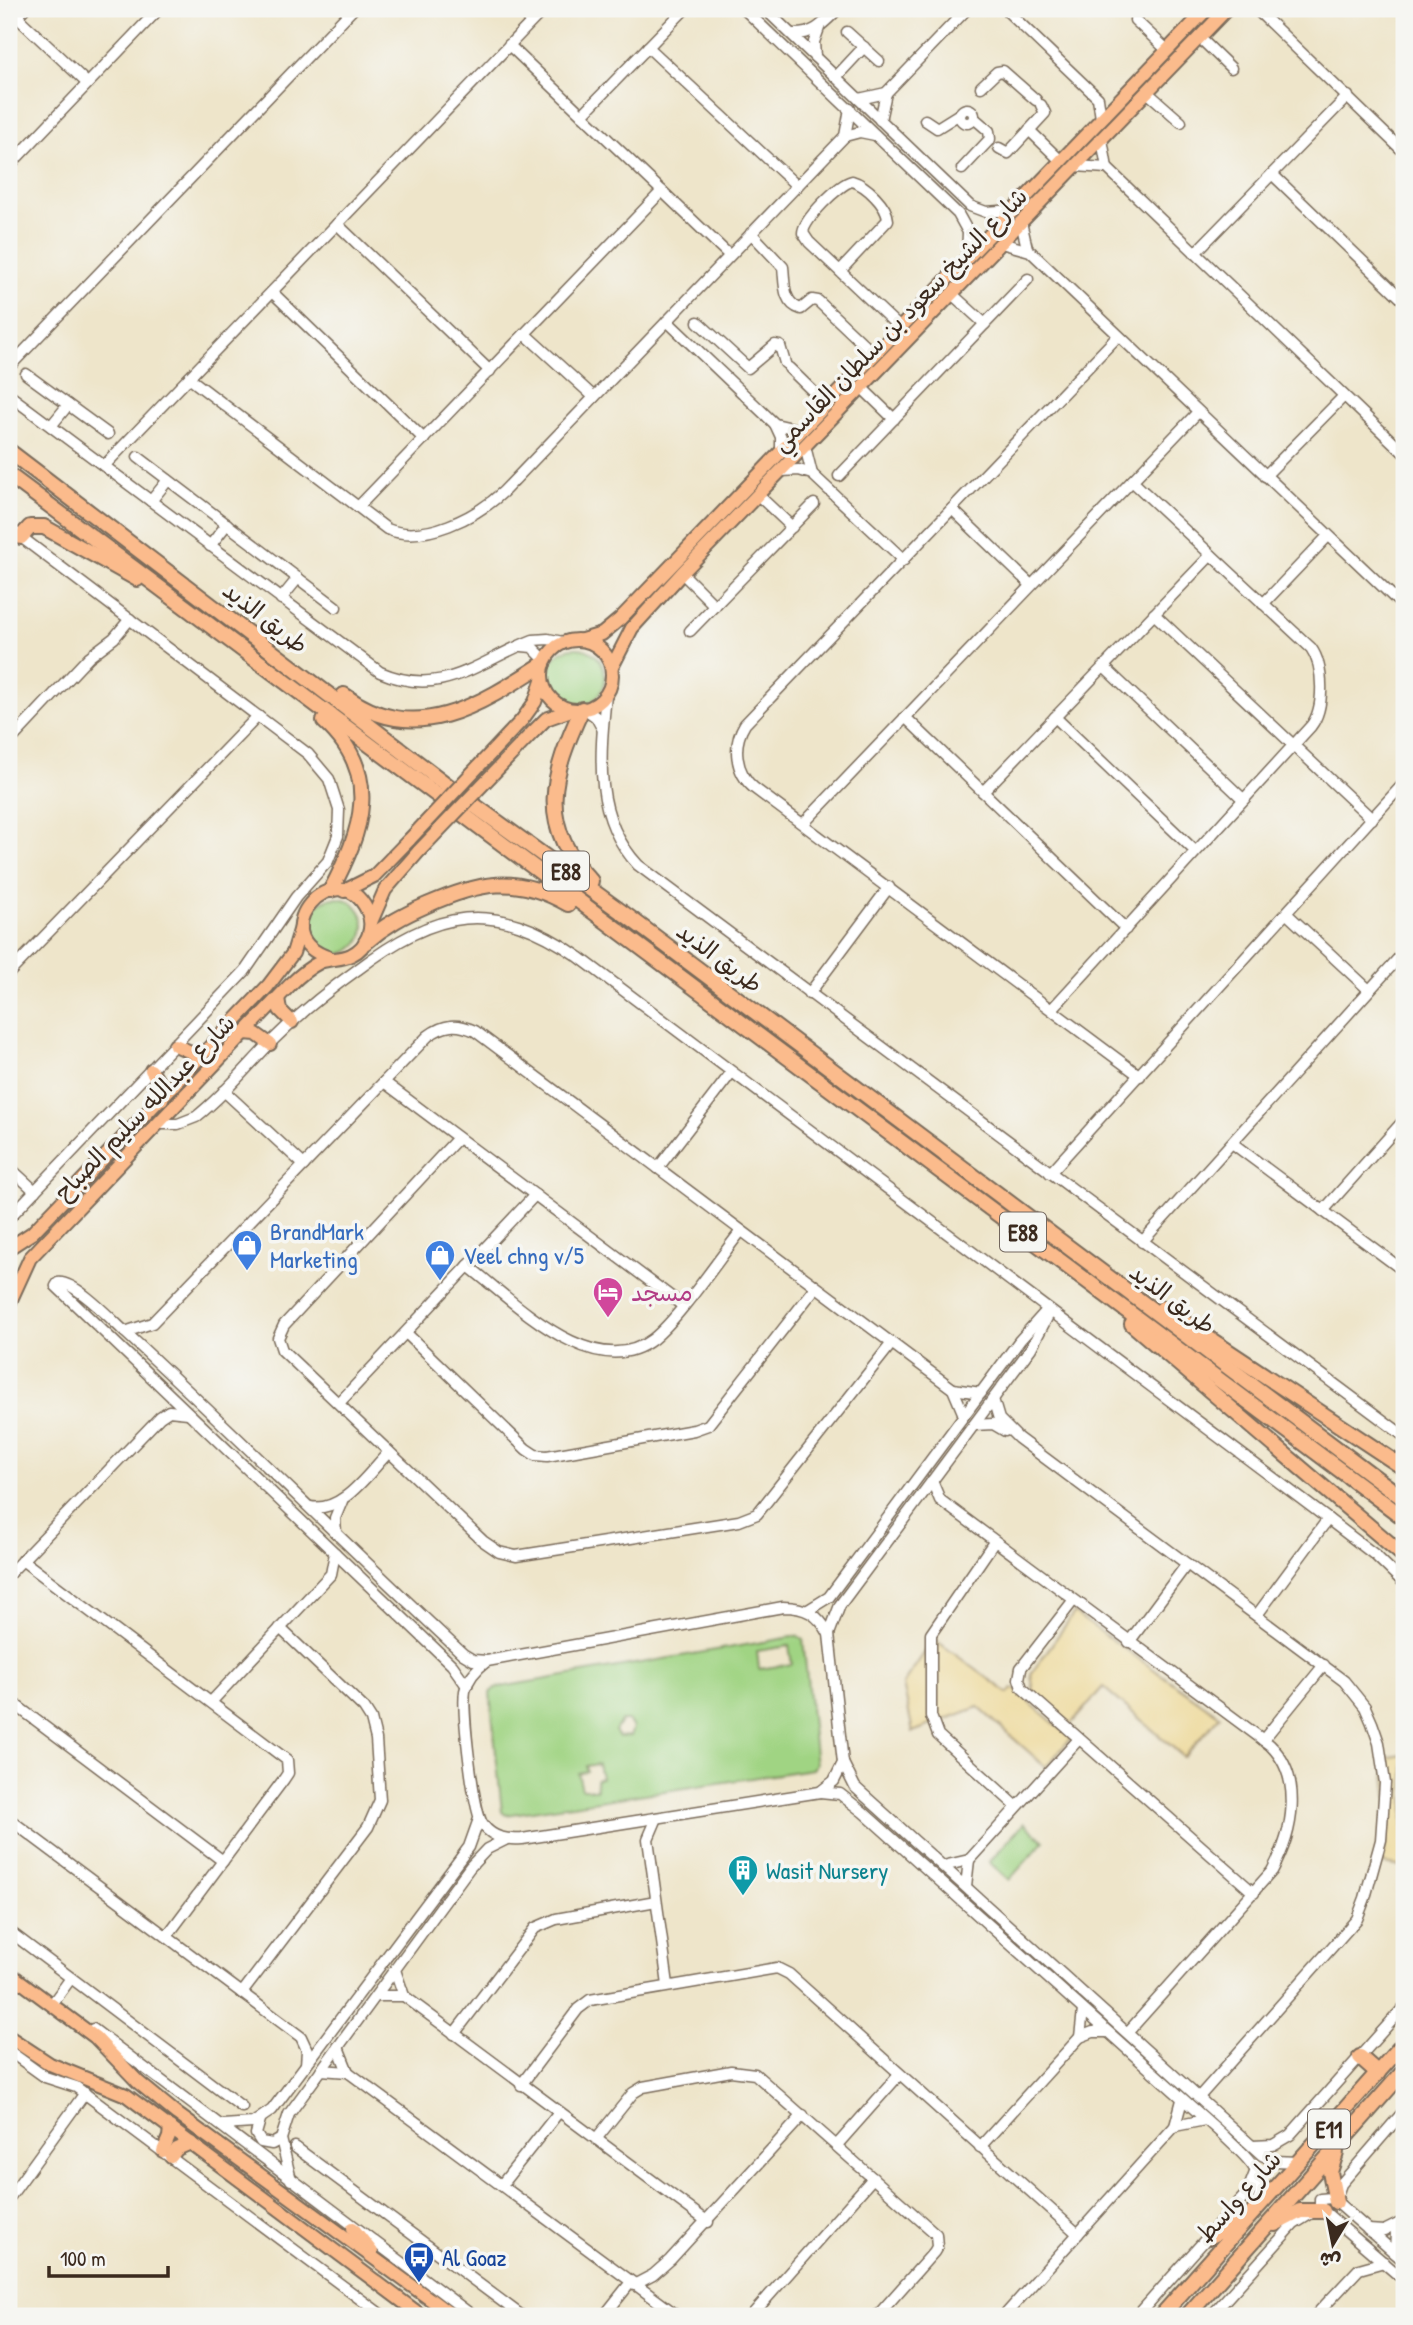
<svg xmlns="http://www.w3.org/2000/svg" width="1413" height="2325" font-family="'Patrick Hand','Playpen Sans Arabic',sans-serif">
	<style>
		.green { fill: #a0d483; stroke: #6e7f50; stroke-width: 2; fill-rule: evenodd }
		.sand { fill: #eeda9e; stroke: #94825e; stroke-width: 2 }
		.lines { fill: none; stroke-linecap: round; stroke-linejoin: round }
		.minor-casing { stroke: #7a6b5a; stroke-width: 13 }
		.major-casing { stroke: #7a6b5a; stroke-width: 16 }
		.highway-casing { stroke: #7a6b5a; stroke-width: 18 }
		.minor { stroke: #fff; stroke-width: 10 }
		.major { stroke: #fbbb8c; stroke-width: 12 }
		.highway { stroke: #fbbb8c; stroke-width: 14 }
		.major-bridge-casing { stroke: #7a6b5a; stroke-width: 16; stroke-linecap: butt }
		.major-bridge { stroke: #fbbb8c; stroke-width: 12 }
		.labels { text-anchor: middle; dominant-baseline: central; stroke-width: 7; stroke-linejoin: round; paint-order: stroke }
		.shield { fill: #f6f6f2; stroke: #73675e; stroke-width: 2 }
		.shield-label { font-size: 23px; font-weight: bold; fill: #3b2a1e }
		.street-label { font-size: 24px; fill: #3b2a1e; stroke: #f6f6f2 }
		.shop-label { font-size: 24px; fill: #366cbe; stroke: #f6f6f2; text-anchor: start }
		.hotel-label { font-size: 24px; fill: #b23c85; stroke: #f6f6f2; text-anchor: start }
		.culture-label { font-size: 24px; fill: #0d838f; stroke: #f6f6f2; text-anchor: start }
		.transit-label { font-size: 24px; fill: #164399; stroke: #f6f6f2; text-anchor: start }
	</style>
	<rect width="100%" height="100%" fill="#f6f6f2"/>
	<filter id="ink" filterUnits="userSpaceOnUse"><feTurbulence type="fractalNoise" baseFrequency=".0143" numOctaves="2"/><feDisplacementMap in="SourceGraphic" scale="14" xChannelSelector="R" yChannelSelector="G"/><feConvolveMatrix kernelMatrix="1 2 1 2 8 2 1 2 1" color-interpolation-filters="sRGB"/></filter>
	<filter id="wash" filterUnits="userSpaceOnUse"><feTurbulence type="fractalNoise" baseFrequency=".00686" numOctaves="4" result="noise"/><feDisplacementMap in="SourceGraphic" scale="28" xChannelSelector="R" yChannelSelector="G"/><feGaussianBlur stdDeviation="1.57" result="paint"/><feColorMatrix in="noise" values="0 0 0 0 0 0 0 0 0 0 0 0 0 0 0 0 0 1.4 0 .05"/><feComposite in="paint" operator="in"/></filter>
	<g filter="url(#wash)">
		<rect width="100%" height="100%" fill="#eee5ca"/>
		<g class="green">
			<circle cx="576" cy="677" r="29"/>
			<circle cx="336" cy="926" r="28"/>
			<path d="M798 1636 803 1639 816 1765 812 1769 506 1815 502 1812 490 1693 495 1688ZM789 1646 792 1664 759 1669 757 1651ZM621 1721H628L633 1727 630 1736 619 1737 615 1731ZM598 1764 601 1778 596 1780 597 1789H582L578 1773 587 1771 586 1766Z"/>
			<path d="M1024 1823 1044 1841 1009 1880 989 1862Z"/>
		</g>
		<g class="sand">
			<path d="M1074 1613 1220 1716 1184 1757 1103 1687 1071 1724 1034 1693 1031 1674Z"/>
			<path d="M934 1639 1008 1693 1013 1688 1071 1738 1046 1767 978 1707 913 1732 903 1684Z"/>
			<path d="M1404 1755V1867L1383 1864 1389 1808 1383 1758Z"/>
		</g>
	</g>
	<g filter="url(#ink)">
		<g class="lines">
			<g class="minor-casing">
				<g id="minor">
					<path d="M744 9 958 214 968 232 967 259"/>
					<path d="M765 9 970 206 986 212 1013 210"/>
					<path d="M1005 9 1098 98 1101 118"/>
					<path d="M1256 9 1404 152"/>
					<path d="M17 17 87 83"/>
					<path d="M1135 20 1167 50"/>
					<path d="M9 25 24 9"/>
					<path d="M847 32 879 61"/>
					<path d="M792 34C814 35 823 24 838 9"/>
					<path d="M1199 37 1231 68"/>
					<path d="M509 45 729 255"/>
					<path d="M648 47 797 186"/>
					<path d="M815 57 814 42 819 28"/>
					<path d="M836 77 864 47"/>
					<path d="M981 87 997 72 1003 71 1036 100"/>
					<path d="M1147 92 1181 122"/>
					<path d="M859 99 886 93 967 9"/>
					<circle cx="967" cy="116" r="7"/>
					<path d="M582 115 685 9"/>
					<path d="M880 120 886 93"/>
					<path d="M925 120 937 128 961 113"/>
					<path d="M1029 130 1061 161"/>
					<path d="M845 136 860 132 875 135"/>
					<path d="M1102 139 1107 168 1404 453"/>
					<path d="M999 148 1008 153 1045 113 1041 105"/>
					<path d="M9 166 159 9"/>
					<path d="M1075 166 1107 168"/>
					<path d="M962 169 990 139 989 131 974 118"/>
					<path d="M1272 174 1404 301"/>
					<path d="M1021 222 1027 248"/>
					<path d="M337 224 490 371"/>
					<path d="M751 233 783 267C785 282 782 303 801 309L812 300 818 301 874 354"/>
					<path d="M1001 243 1030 251 1404 607"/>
					<path d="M1195 253 1348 96"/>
					<path d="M840 271 888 220C887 205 866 185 852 181 839 184 803 220 803 233L809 242 900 328"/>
					<path d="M272 292 424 439"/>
					<path d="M952 294 985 324"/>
					<path d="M667 321 775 424 781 437V452"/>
					<path d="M698 322 748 368 775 345 780 346 785 363"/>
					<path d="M525 334 594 397"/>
					<path d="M1118 336 745 724C732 745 735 772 754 788L1140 1076"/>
					<path d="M9 367 353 9"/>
					<path d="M789 368 825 403"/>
					<path d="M26 374 108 434"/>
					<path d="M189 378 387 529C424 544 476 517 503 492L845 136 850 109"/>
					<path d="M862 388 894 419"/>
					<path d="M9 395 380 672C442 699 477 662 533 640L548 639 563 642"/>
					<path d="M775 424 801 430"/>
					<path d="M51 426 68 405"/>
					<path d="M805 446 812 474"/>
					<path d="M138 457 336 607"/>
					<path d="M104 466 544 9"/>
					<path d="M782 471 799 470 812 474 904 560"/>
					<path d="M839 476 1028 279"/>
					<path d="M1265 476 1344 396"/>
					<path d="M758 495 792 527"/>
					<path d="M151 501 168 480"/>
					<path d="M358 507 662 191"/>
					<path d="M952 509 1031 585"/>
					<path d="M9 528 308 754 329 779 339 810 338 836 328 861 296 897 245 971 9 1218"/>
					<path d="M210 546 227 524"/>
					<path d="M682 573 715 606"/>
					<path d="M281 599 298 578"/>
					<path d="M1263 604 1328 536"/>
					<path d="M1154 614 1372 819"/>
					<path d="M690 631 814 504"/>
					<path d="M522 646 532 647 545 660"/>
					<path d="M1104 667 1243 799"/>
					<path d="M606 695C600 755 593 817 638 865L1404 1436"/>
					<path d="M585 709 596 717 602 728"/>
					<path d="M905 717 1126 929"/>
					<path d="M1055 717 1195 851"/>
					<path d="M9 742 89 657 114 638 130 619"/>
					<path d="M983 792 1211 555"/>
					<path d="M804 823 1198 412"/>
					<path d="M1287 914 1369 990"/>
					<path d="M9 973 258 716"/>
					<path d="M809 994 889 887"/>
					<path d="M1052 1009 1311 726C1325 708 1324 666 1311 648L1132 481"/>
					<path d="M384 1082 682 1305"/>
					<path d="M224 1091 304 1165"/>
					<path d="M157 1124H178L196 1117C224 1095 247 1067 271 1042 298 1015 326 992 357 970 436 910 493 897 579 957L1328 1519 1375 1555 1404 1583"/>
					<path d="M458 1138 284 1325 278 1338 282 1350 483 1541 499 1552 516 1556 739 1521 757 1514 892 1343"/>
					<path d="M1232 1143 1404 1271"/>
					<path d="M9 1167 35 1191"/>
					<path d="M658 1168 731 1073"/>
					<path d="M1050 1173 1404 783"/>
					<path d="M1323 1211 1404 1120"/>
					<path d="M1142 1242 1404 952"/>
					<path d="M468 1266C514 1301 594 1385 653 1339 680 1317 718 1260 741 1231"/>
					<path d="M125 1332 152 1323 428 1036C444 1024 457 1023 475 1031L953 1389 964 1415"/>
					<path d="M406 1333 526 1449 535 1455 547 1456 694 1430 708 1425 816 1287"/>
					<path d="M953 1389 981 1393"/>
					<path d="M993 1399 999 1419 1018 1438 1344 1681 1365 1707 1372 1723 1379 1743 1385 1783 1381 1840 1365 1898 1357 1919 1199 2097"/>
					<path d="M339 1403 535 1195"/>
					<path d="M974 1425 993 1424 1005 1431"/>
					<path d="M932 1481 940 1500 1270 1745C1304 1778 1293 1833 1272 1871L1128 2032"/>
					<path d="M310 1507C343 1513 368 1473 389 1452"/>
					<path d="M336 1533 335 1518 342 1501"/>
					<path d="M994 1542 931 1634V1716L938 1735 1016 1806"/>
					<path d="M22 1560 287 1760 288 1773 284 1779 167 1936"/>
					<path d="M9 1574 160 1417 169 1411 188 1413"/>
					<path d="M1073 1601 1021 1668 1019 1679 1022 1688 1254 1893"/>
					<path d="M783 1607C806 1607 818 1614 829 1634L843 1763 834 1781 820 1792 522 1839C506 1840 493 1838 483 1825 473 1812 462 1709 465 1691 468 1678 476 1669 487 1661Z"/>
					<path d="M808 1610 829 1597 1020 1340 1047 1310"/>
					<path d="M1257 1615 1328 1519"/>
					<path d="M829 1634 840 1605 1031 1348 1050 1312"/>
					<path d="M1129 1642 1187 1564"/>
					<path d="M467 1686 452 1665 56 1286 58 1283C74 1280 112 1320 125 1332 239 1437 349 1548 463 1654L473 1660 487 1661"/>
					<path d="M9 1700 223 1861"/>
					<path d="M212 1701 331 1574 335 1553"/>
					<path d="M1263 1740 1324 1665"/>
					<path d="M843 1763 855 1787 1262 2155 1274 2161 1299 2162"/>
					<path d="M820 1792 840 1794 863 1812 1222 2134C1244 2156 1269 2171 1257 2205"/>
					<path d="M657 1818 648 1839 668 1985"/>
					<path d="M9 1819 301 2037 307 2050 306 2065"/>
					<path d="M943 1866 969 1860 1079 1739"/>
					<path d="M966 1886 969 1860"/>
					<path d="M9 1931 242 2107"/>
					<path d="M395 1970 404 1996 708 2222"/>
					<path d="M242 1993 368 1827 380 1800 376 1739 371 1719 364 1708 280 1628"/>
					<path d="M376 1996H404"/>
					<path d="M55 2000 71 1978"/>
					<path d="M93 2029 473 2316"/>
					<path d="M454 2034 535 1928 556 1919 656 1901"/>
					<path d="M1080 2037 1083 2010"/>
					<path d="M338 2047 348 2072"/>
					<path d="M9 2051 45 2077 76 2087 383 2316"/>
					<path d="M321 2070 348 2072 678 2316"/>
					<path d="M521 2085 578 2009 590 2000 777 1968 789 1974 1078 2234"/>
					<path d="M260 2120 256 2134 261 2142 272 2144 281 2139"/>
					<path d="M223 2125 253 2123 272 2110 469 1847 479 1819"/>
					<path d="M1175 2126 1205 2120"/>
					<path d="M596 2139 633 2093 643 2087 731 2071 755 2074 936 2234 937 2247 934 2252 877 2316"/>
					<path d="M837 2145 899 2075"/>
					<path d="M1253 2146 1273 2145 1290 2135 1404 2007"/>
					<path d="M295 2147 522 2316"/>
					<path d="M980 2147 1080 2037 1093 2032H1107"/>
					<path d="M291 2180 281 2139 289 2114 470 1867 487 1849 505 1840"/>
					<path d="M502 2184 558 2113"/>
					<path d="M9 2198 85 2093"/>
					<path d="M1336 2198 1341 2184 1404 2111"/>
					<path d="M1368 2230 1384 2231 1400 2223"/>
					<path d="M1395 2253 1396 2232 1404 2218"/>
					<path d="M1404 2261 1332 2198 1320 2199V2208L1404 2280"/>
					<path d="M412 2269 428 2246"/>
					<path d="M634 2285 653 2275 670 2260 803 2115"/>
					<path d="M604 2316 631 2282"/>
					<path d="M751 2316 873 2178"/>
					<path d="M1004 2316 1175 2126 1182 2100"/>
					<path d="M1137 2316 1247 2193 1256 2170"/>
					<path d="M1211 2316 1294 2224 1310 2214"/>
					<path d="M1315 2316 1359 2269 1384 2262"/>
				</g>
			</g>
			<g class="major-casing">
				<g id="major">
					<circle cx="577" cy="675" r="35"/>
					<path d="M582 640 602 634 620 619 1207 9"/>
					<path d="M612 667 632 628 682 573 1227 9"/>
					<path d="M522 720 535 702 542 681"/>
					<path d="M533 732 546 719 571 710"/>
					<path d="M344 891 374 876 410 839"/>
					<path d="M371 922 385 890 419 851"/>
					<path d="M278 998 280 1010 292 1022"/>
					<path d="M244 1033 256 1034 270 1044"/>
					<path d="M175 1045 193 1053 207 1051"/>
					<path d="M151 1070 161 1086 162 1099"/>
					<path d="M9 1248 32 1233 268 986 293 953 301 927"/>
					<path d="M9 1304 30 1258 290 985C299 976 308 968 320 962 330 958 341 960 351 955 368 947 375 926 367 910 338 851 258 935 330 958"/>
					<path d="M9 1973 95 2037 138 2082 177 2114 453 2316"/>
					<path d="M9 2037 50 2064 126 2095 422 2316"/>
					<path d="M163 2151 169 2137 170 2127"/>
					<path d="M171 2157 177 2149 191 2143"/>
					<path d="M353 2228 372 2252"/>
				</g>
			</g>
			<g class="highway-casing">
				<g id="highway">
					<path d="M9 451 460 795 630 918 1404 1499"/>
					<path d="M9 475 1404 1518"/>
					<path d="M21 537 30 527H44L137 579"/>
					<path d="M344 695C414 748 480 705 543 664"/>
					<path d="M582 709C552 774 536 824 591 881"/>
					<path d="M324 721C383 774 362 831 331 890"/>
					<path d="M366 942C385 925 404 915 427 905 479 882 516 874 568 904"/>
					<path d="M1163 1308 1404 1468"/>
					<path d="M1132 1324 1404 1556"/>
					<path d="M1360 2057 1378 2073"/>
					<path d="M1336 2202 1330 2172 1336 2153"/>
					<path d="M1275 2224 1300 2211H1323"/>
					<path d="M1209 2237 1246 2218"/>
					<path d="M1161 2316 1404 2043"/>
					<path d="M1187 2316 1404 2071"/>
				</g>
			</g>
			<use href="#minor" class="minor"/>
			<use href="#major" class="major"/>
			<use href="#highway" class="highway"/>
			<g class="major-bridge-casing">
				<g id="major-bridge">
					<path d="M410 839 522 720"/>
					<path d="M419 851 533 732"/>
				</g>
			</g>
			<use href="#major-bridge" class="major-bridge"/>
		</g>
	</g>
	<defs>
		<g id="shop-pin" transform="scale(1.575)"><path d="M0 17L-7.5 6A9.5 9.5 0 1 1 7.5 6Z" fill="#3f7fe0" stroke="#f6f6f2"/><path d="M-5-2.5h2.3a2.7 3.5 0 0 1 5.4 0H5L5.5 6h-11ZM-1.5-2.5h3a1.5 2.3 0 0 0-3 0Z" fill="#fff"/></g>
		<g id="hotel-pin" transform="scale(1.575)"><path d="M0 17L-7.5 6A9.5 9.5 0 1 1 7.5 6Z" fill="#d1479c" stroke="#f6f6f2"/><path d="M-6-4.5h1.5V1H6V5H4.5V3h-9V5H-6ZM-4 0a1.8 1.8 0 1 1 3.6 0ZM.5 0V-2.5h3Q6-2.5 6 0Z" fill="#fff"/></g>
		<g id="building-pin" transform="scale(1.575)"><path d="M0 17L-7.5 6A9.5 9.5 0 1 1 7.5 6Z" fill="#0f9aa8" stroke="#f6f6f2"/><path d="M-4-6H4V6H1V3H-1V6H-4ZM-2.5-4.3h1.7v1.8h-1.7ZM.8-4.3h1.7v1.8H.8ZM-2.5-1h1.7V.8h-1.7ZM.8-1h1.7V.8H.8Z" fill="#fff"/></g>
		<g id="bus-pin" transform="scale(1.575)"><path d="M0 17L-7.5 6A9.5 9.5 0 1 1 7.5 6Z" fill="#1a4fb4" stroke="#f6f6f2"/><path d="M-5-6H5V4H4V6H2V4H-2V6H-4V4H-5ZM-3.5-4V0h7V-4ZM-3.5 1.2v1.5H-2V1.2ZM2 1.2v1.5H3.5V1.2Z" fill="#fff"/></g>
	</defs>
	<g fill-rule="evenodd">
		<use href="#shop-pin" x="247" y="1245"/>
		<use href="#shop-pin" x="440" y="1255"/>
		<use href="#hotel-pin" x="608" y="1292"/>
		<use href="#building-pin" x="743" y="1870"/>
		<use href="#bus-pin" x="419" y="2257"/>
	</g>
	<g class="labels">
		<g class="shield">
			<rect x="543" y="851.5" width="46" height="39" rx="5"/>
			<rect x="1000" y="1212.5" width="46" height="39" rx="5"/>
			<rect x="1308" y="2109.5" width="42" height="39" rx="5"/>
		</g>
		<g class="shield-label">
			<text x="566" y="871">E88</text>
			<text x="1023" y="1232">E88</text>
			<text x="1329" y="2129">E11</text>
		</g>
		<g class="street-label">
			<text transform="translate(899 319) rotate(-46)">شارع الشيخ سعود بن سلطان القاسمي</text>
			<text transform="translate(266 617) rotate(38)">طريق الذيد</text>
			<text transform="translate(720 957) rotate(37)">طريق الذيد</text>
			<text transform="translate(144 1107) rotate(-46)">شارع عبدالله سليم الصباح</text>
			<text transform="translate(1173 1298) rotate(37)">طريق الذيد</text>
			<text transform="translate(1238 2196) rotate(-48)">شارع واسط</text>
		</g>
		<g class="shop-label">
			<text x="270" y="1231">BrandMark<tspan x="270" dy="28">Marketing</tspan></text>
			<text x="463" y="1255">Veel chng v/5</text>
		</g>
		<g class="hotel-label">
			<text x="631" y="1292">مسجد</text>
		</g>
		<g class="culture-label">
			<text x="766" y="1870">Wasit Nursery</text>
		</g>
		<g class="transit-label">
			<text x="442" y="2257">Al Goaz</text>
		</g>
	</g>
	<rect width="1413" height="2325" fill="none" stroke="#f6f6f2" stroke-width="35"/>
	<g transform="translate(1333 2244) rotate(190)" stroke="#f6f6f2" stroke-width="5" paint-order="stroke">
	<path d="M0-5L12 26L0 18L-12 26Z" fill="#3b2a1e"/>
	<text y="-10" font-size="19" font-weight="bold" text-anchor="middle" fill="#3b2a1e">ش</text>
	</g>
	<path d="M49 2266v10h119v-10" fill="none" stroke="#3b2a1e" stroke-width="3.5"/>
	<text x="60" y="2266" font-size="21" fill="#3b2a1e" stroke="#f6f6f2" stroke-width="5" paint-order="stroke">100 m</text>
</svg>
